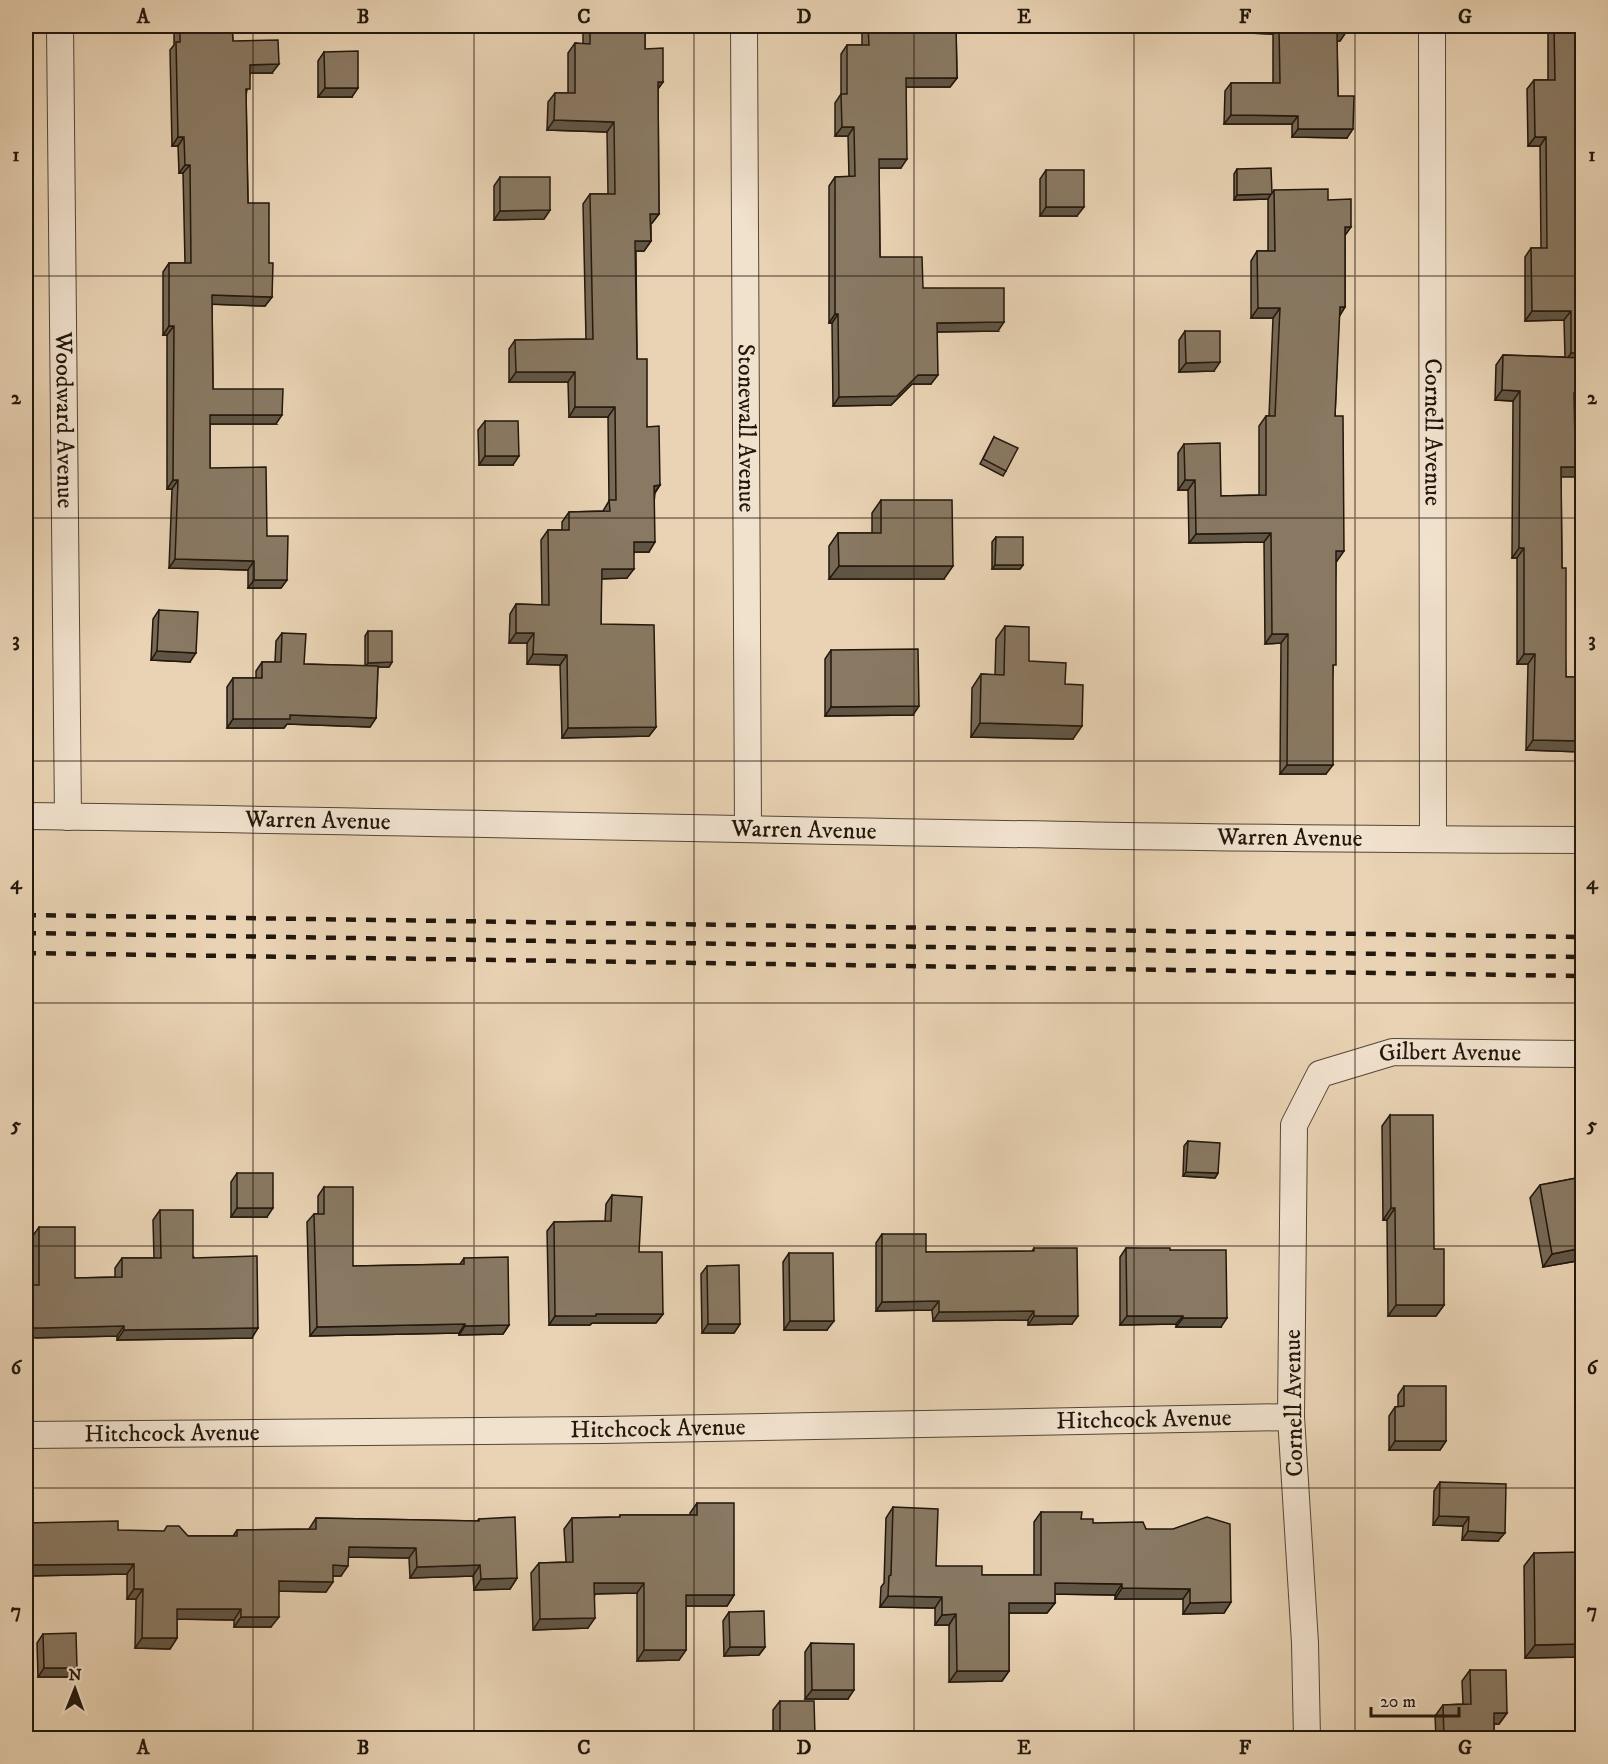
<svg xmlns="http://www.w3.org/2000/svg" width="1608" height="1764" font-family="'IM FELL DW Pica',serif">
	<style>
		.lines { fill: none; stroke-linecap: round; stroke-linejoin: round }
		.street-casing { stroke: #544636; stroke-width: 28 }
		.street { stroke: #f1e2ce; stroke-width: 26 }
		.rail { stroke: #22170c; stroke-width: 4.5; stroke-dasharray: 10 10; stroke-linecap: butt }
		.wall { fill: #766855; stroke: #22170c; stroke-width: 1.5 }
		.shaded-wall { fill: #605545; stroke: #22170c; stroke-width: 1.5 }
		.building { fill: #897963; stroke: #22170c; stroke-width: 1.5 }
		.grid { fill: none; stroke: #22170c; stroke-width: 1.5; stroke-opacity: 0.55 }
		.labels { text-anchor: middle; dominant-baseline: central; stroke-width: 5; stroke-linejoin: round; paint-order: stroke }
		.street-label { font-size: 24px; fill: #22170c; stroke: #f1e2ce }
		.neatline { fill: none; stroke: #22170c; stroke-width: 2 }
		.grid-label { font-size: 20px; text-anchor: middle; font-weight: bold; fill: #22170c }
	</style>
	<rect width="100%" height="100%" fill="#e9d3b4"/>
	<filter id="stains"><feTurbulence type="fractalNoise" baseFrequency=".00333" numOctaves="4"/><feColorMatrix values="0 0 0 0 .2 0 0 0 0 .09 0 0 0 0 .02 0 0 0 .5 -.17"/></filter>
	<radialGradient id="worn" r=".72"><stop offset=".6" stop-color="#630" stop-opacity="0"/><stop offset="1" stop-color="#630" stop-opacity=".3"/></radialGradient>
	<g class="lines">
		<g class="street-casing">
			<g id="street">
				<path id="s1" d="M60 26 68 817"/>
				<path id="s2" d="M744 26 748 829"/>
				<path id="s3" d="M1432 26 1433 839"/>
				<path id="s4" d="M26 816C544 823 1063 839 1582 840"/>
				<path id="s5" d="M26 1435 603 1430 1291 1417"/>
				<path id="s6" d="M1307 1738 1305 1643 1291 1417 1294 1125 1320 1074 1393 1052 1582 1054"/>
			</g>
		</g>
		<use href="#street" class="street"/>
		<g class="rail">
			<path d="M26 915 1582 937"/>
			<path d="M26 933 1582 957"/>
			<path d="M26 953 1582 976"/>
		</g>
	</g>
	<g class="wall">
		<path d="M174 26H232L233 41 272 73H250L246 95 248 203 269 263 272 297 265 306 212 304 213 389 276 424H210V468L267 536 287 580 281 588H248V570L169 568 172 489H167V335H163V272L169 263H185L183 173H179L178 146H172L170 50 174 45Z"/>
		<path d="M583 26H645V49L663 82 658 89 659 214 652 223H651V241L644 251H636L637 359 647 427 660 485 655 493 649 552H634L627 578 601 579V624L656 727 649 736 562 738 560 665 527 664V643H509L510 614 516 604 542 605 541 540 548 530H562V522L569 512 603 511 609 501 608 417H569L568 382H509V349L515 340 586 339 583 204 590 194H608L607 132 547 130 548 102 555 93H568V53L575 43 583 44Z"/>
		<path d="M862 26H956L957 78 950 87H906L901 168H879L880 257 923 288 998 331 937 332 931 384H912L891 405 833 406 832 323H829V186L835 177H849L848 136H835V103L841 94V54L847 45H862Z"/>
		<path d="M1226 26H1346V32L1340 41H1337L1338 96 1347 138 1292 137V124H1224L1225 91 1231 83H1273V34L1225 32Z"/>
		<path d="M1548 26H1582V400L1580 404H1574L1561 477 1562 568 1566 677H1582V752L1526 750 1528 664H1517V558H1512L1513 401 1495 400 1496 365 1503 355 1565 357 1564 320 1525 321V257L1531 248H1541L1540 146H1528L1527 89 1534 80H1548Z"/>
		<path d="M324 52 352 97H318V61Z"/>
		<path d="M1237 169 1272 193 1274 190 1328 200 1345 236V307L1339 316 1335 416 1337 561H1336L1333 669 1326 774H1280L1281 643 1265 644 1264 542 1189 543 1188 490H1178V453L1184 444 1221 496 1259 495V426L1266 416H1269L1273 318H1251V261L1257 251H1268V199L1234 200V174Z"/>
		<path d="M1046 170 1077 216H1040V179Z"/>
		<path d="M500 177 550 210 544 219 494 220V186Z"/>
		<path d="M1185 331 1214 371 1179 372V340Z"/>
		<path d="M485 421 513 465H479L478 430Z"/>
		<path d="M994 437 1006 471 1003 476 980 464Z"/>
		<path d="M881 500 944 579H829V546L838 533H872V513Z"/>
		<path d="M996 537 1023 565 1020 569H992V542Z"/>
		<path d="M159 610 190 662 151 660 153 619Z"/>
		<path d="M1005 626 1029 661 1073 739 971 737 972 688 981 674 995 675 996 639Z"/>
		<path d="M368 631 392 662 389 667H378L376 718 370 727 287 724 284 728H227V687L233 678H256V671L262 662H275L276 641 282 633 304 664 365 666V636Z"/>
		<path d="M831 650 913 715 825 716V659Z"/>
		<path d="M1390 1115 1434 1249 1444 1305 1436 1316H1388L1387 1220H1383L1382 1126Z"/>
		<path d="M1188 1141 1218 1173 1215 1178 1183 1176 1184 1146Z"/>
		<path d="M237 1173 267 1217H231V1182Z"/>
		<path d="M1582 1177V1260L1543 1267 1530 1198 1540 1185Z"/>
		<path d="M324 1187 353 1266 460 1264 464 1258 509 1325 503 1334 459 1335V1333L310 1336 307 1222 314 1214H318V1196Z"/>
		<path d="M612 1195 639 1252 663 1314 656 1323H592L590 1325H549L547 1231 554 1222 605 1221 606 1204Z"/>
		<path d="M160 1210 252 1338 117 1340V1336L36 1338 32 1285V1237L39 1227 75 1278 115 1277V1268L122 1258H154L153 1220Z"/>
		<path d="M882 1234 926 1252 1032 1251 1034 1248 1072 1324 1028 1325V1320L933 1321 932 1310 876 1311V1243Z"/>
		<path d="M1126 1248 1170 1250 1221 1327H1176V1324L1120 1325V1257Z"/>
		<path d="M789 1253 827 1330H784L783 1262Z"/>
		<path d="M707 1266 740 1324 734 1333H702L701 1274Z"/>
		<path d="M1404 1386 1446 1441 1440 1450H1389V1416L1395 1407H1398V1395Z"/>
		<path d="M1440 1482 1498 1541 1462 1540 1463 1526 1433 1525 1434 1491Z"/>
		<path d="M697 1503 734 1595 727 1606H686V1650L679 1660 637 1661V1593L595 1594 588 1628 533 1630 531 1573 539 1563 566 1562 564 1529 572 1518 619 1517 620 1515H690V1513Z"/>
		<path d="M893 1507 936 1566 982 1575H1034V1522L1041 1512 1081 1519 1093 1523 1146 1529 1231 1602 1224 1613 1183 1614V1599H1115V1595L1055 1594V1603L1047 1613H1009V1671L1002 1681 949 1682V1625H935V1608L880 1607 881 1587 884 1583 886 1518Z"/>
		<path d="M316 1518 477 1521 479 1519 517 1578 510 1589 474 1590 473 1576 410 1578 409 1558 348 1557 341 1576H333L326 1592 279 1591 271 1627H234V1620L177 1619V1638L170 1649 135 1648 136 1599H127V1574L26 1576V1523L188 1536H233L237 1530 309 1529Z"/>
		<path d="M1534 1553 1582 1657 1525 1658 1524 1566Z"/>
		<path d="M729 1612 765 1647 759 1655 724 1656 723 1621Z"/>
		<path d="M43 1634 77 1668 71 1677H38L37 1643Z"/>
		<path d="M811 1643 848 1699H805V1652Z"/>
		<path d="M1470 1670 1507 1713 1499 1724H1494V1738H1436L1435 1716 1443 1705 1463 1704 1462 1681Z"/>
		<path d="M780 1701 813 1738H773V1710Z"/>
	</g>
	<g class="shaded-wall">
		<path d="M1230 26H1278L1273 34 1225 32Z"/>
		<path d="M1346 32 1340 41H1331L1337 33Z"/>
		<path d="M279 64 272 73H244L250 65Z"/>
		<path d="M906 78H957L950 87H899Z"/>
		<path d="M658 82H663L656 91Z"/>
		<path d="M325 88H358L352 97H318Z"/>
		<path d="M1231 115 1298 116 1292 124H1224Z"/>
		<path d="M554 120 614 122 607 132 547 130Z"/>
		<path d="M842 127H854L848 136H835Z"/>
		<path d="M1298 129H1353L1347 138 1292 137Z"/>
		<path d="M178 137H184L178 146H172Z"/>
		<path d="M1535 137H1546L1540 146H1528Z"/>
		<path d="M879 159H907L901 168H873Z"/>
		<path d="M185 165H190L183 173H179Z"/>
		<path d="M1271 194 1268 199 1234 200 1237 195Z"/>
		<path d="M1046 207H1084L1077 216H1040Z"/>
		<path d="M550 210 544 219 494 220 500 211Z"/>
		<path d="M650 214H659L652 223 644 224Z"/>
		<path d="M1345 227H1351L1344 237Z"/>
		<path d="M635 241H651L644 251H629Z"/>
		<path d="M212 295 272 297 265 306 206 304Z"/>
		<path d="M1340 307H1345L1339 317Z"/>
		<path d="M1258 308H1280L1273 318H1251Z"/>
		<path d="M1532 311H1571L1564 320 1525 321Z"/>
		<path d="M835 314H838L832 323H829Z"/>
		<path d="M1004 322 998 331 931 332 937 323Z"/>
		<path d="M169 326H174L167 335H163Z"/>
		<path d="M1571 353H1582V362H1565Z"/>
		<path d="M1220 362 1214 371 1179 372 1186 363Z"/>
		<path d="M516 372H575L568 382H509Z"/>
		<path d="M918 375H938L931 384H912L891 405 833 406 839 397Z"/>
		<path d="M1502 390 1520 391 1513 401 1495 400Z"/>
		<path d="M1574 393 1582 394V400L1580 404 1567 403Z"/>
		<path d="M575 407H615L608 417H569Z"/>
		<path d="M210 415H282L276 424H204Z"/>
		<path d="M485 456H519L513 465H479Z"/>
		<path d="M1561 467H1582V477H1554Z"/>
		<path d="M173 480H178L172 489H167Z"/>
		<path d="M1185 480H1195L1188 490H1178Z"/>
		<path d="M660 485 653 495 654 486Z"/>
		<path d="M1271 533 1264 542 1189 543 1196 534Z"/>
		<path d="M634 542H655L649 552H627Z"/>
		<path d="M1519 548H1524L1517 558H1512Z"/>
		<path d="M1336 551H1344L1337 561H1329Z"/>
		<path d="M175 559 254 561 248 570 169 568Z"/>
		<path d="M995 565H1023L1020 569H992Z"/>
		<path d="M839 566H953L944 579H829Z"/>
		<path d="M602 569H634L627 578 595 579Z"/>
		<path d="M254 580H287L281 588H248Z"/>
		<path d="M516 633H534L527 643H509Z"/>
		<path d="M1272 634H1288L1281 643 1265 644Z"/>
		<path d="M157 651 196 653 190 662 151 660Z"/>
		<path d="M533 654 567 655 560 665 527 664Z"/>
		<path d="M1524 654H1535L1528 664H1517Z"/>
		<path d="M392 662 389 667H365L368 663Z"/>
		<path d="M919 706 913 715 825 716 831 707Z"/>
		<path d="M290 715 376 718 370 727 287 724 284 728H227L233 719Z"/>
		<path d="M980 723 1082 726 1073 739 971 737Z"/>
		<path d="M656 727 649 736 562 738 568 728Z"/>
		<path d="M1533 740 1582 741V752L1526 750Z"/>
		<path d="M1287 765H1333L1326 774H1280Z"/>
		<path d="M1186 1172 1218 1173 1215 1178 1183 1176Z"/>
		<path d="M237 1208H273L267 1217H231Z"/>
		<path d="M1391 1208H1395L1387 1220H1383Z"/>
		<path d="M1582 1248V1260L1543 1267 1552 1254Z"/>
		<path d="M939 1301 932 1310 876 1311 882 1302Z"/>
		<path d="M1396 1305H1444L1436 1316H1388Z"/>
		<path d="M1034 1311 1028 1320 933 1321 939 1312Z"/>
		<path d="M596 1314H663L656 1323H592L590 1325H549L555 1316Z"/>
		<path d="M1034 1316H1078L1072 1324 1028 1325Z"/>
		<path d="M1127 1316H1183L1176 1324 1120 1325Z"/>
		<path d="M1183 1318H1227L1221 1327H1176Z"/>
		<path d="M790 1321H834L827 1330H784Z"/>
		<path d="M465 1324 459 1333 310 1336 317 1327Z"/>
		<path d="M708 1324H740L734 1333H702Z"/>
		<path d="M509 1325 503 1334 459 1335 465 1326Z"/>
		<path d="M124 1326 117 1336 26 1338V1328Z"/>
		<path d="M258 1328 252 1338 117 1340 124 1330Z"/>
		<path d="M1395 1441H1446L1440 1450H1389Z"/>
		<path d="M1439 1516 1469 1517 1463 1526 1433 1525Z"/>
		<path d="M1468 1531 1505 1533 1498 1541 1462 1540Z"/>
		<path d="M349 1547 416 1548 409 1558 341 1557Z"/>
		<path d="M134 1564 127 1574 26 1576V1565Z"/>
		<path d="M333 1565 348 1566 341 1576H326Z"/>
		<path d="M480 1565 473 1576 410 1578 417 1567Z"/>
		<path d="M517 1578 510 1589 474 1590 481 1579Z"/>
		<path d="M279 1581 333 1582 326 1592 271 1591Z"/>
		<path d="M594 1583H644L637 1593 587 1594Z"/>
		<path d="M1055 1583 1122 1584 1115 1595 1047 1594Z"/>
		<path d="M1122 1588 1190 1589 1183 1599H1115Z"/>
		<path d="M134 1589H143L136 1599H127Z"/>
		<path d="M686 1595H734L727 1606H678Z"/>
		<path d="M888 1596 942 1597 935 1608 880 1607Z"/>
		<path d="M1231 1602 1224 1613 1183 1614 1190 1603Z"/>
		<path d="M1009 1603H1055L1047 1613H1002Z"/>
		<path d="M177 1609H241L234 1620 170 1619Z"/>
		<path d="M956 1614 949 1625H935L942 1615Z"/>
		<path d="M241 1617H279L271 1627H234Z"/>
		<path d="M595 1618 588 1628 533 1630 540 1619Z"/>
		<path d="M142 1638H177L170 1649 135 1648Z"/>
		<path d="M1582 1644V1657L1525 1658 1535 1645Z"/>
		<path d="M730 1647H765L759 1655 724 1656Z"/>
		<path d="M644 1650H686L679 1660 637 1661Z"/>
		<path d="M44 1668H77L71 1677H38Z"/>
		<path d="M957 1671H1009L1002 1681 949 1682Z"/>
		<path d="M812 1690H854L848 1699H805Z"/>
		<path d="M1494 1713H1507L1499 1724H1486Z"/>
		<path d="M780 1736H815L813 1738H778Z"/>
	</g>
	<g class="building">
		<path d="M180 26H232L233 41 278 40 279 64 250 65V89H246L248 203H269V263H273L272 297 212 295 213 389H283L282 415H210V468L266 467 267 536H288L287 580H254V561L175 559 178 480H173L174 326H169V263H191L190 165H185L184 137H178L176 42H180Z"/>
		<path d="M590 26H645V49L663 48V82H658L659 214H650L651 241H635L637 359H647V427L659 426 660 485 654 486 655 542H634V569H602L601 624 654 625 656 727 568 728 567 655 533 654 534 633H516V604L549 605 548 530H569V512L610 511 609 500H616L615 407H575V372H516L515 340 593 339 590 194H615L614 122 554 120 555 93H575V43L590 44Z"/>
		<path d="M868 26H956L957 78H906L907 159H879L880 257H922L923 288H1004V322L937 323 938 375H918L897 396 839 397 838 314H835V177L855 176 854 127H842L841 94H847V45H869Z"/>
		<path d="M1279 26H1346V32L1337 33 1338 96H1354L1353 129H1298V116L1231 115V83H1280Z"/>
		<path d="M1554 26H1582V353H1571V311H1532L1531 248H1547L1546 137H1535L1534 80H1555Z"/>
		<path d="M358 51V88H325L324 52Z"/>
		<path d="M1271 168 1272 193 1271 194 1237 195V169Z"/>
		<rect x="1046" y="170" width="38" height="37"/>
		<path d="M500 177H550V210L500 211Z"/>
		<path d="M1328 189V200L1351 199V227H1345V307H1340L1335 416H1343L1344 551H1336V665H1333V765H1287L1288 634H1272L1271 533 1196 534 1195 480H1185L1184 444 1220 443 1221 496 1266 495V416H1275L1280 308H1258L1257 251H1275L1274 190Z"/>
		<path d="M1185 331H1220V362L1186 363Z"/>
		<path d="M1503 355 1582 358V394L1574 393 1575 443H1582V467H1561L1562 568H1566V677H1582V741L1533 740 1535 654H1524V548H1519L1520 391 1502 390Z"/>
		<path d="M485 421H518L519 456H485Z"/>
		<path d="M994 437 1018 448 1006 471 983 459Z"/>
		<path d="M881 500H952L953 566H839L838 533H881Z"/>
		<path d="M996 537H1023V565H995Z"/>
		<path d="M159 610 198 612 196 653 157 651Z"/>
		<path d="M1005 626 1029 627V661L1066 663 1065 684 1083 685 1082 726 980 723 981 674 1004 675Z"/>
		<path d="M368 631H392V662L368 663Z"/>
		<path d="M282 633 306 634 304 664 378 666 376 718 290 715V719H233V678H262V662H281Z"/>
		<path d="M918 649 919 706 831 707V650Z"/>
		<path d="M1390 1115H1433L1434 1249H1444V1305H1396L1395 1208H1391Z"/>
		<path d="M1188 1141 1220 1143 1218 1173 1186 1172Z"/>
		<rect x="237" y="1173" width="36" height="35"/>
		<path d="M1582 1177V1248L1552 1254 1540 1185Z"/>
		<path d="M324 1187H353V1266L464 1264V1258L508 1257 509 1325 465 1326V1324L317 1327 314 1214H324Z"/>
		<path d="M612 1195 642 1197 639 1252H662L663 1314H596V1316H555L554 1222 611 1221Z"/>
		<path d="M160 1210H193V1258L257 1256 258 1328 124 1330V1326L43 1328H26V1285H39V1227H75V1278L122 1277V1258H161Z"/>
		<path d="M882 1234H926V1252L1034 1251V1248H1077L1078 1316H1034V1311L939 1312V1301L882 1302Z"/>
		<path d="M1126 1248H1170V1250H1226L1227 1318H1183V1316H1127Z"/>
		<path d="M789 1253H833L834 1321H790Z"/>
		<path d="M739 1265 740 1324H708L707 1266Z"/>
		<path d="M1404 1386H1446V1441H1395V1407L1404 1406Z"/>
		<path d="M1440 1482 1506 1484 1505 1533 1468 1531 1469 1517 1439 1516Z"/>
		<path d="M697 1503H734V1595H686V1650H644V1583H594L595 1618 540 1619 539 1563 573 1562 572 1518 620 1517V1515H697Z"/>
		<path d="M893 1507 938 1509 936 1566H982V1575H1041V1512H1082L1081 1519H1093V1523L1143 1522 1146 1529H1173L1207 1517 1230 1524 1231 1602 1190 1603V1589L1122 1588V1584L1055 1583V1603H1009V1671H957L956 1614 942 1615V1597L888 1596 889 1576 891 1575Z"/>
		<path d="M515 1517 517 1578 481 1579 480 1565 417 1567 416 1548 349 1547 348 1566 333 1565V1582L279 1581V1617H241V1609H177V1638H142L143 1589H134V1564L26 1565V1523L118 1521V1530L164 1531 167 1526H179L188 1536H237V1530L316 1529V1518L479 1521V1519Z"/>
		<path d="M1582 1552V1644L1535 1645 1534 1553Z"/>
		<path d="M764 1611 765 1647H730L729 1612Z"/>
		<path d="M76 1633 77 1668H44L43 1634Z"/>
		<path d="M811 1643 854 1644V1690H812Z"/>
		<path d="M1470 1670H1506L1507 1713H1494V1738H1444L1443 1705 1471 1704Z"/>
		<path d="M780 1701H814L815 1736H780Z"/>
	</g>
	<path class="grid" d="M253 26V1738M474 26V1738M694 26V1738M914 26V1738M1134 26V1738M1355 26V1738M26 276H1582M26 518H1582M26 761H1582M26 1003H1582M26 1246H1582M26 1488H1582"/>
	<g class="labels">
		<g class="street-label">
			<text stroke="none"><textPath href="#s1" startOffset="394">Woodward Avenue</textPath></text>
			<text stroke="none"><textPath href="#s2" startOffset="402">Stonewall Avenue</textPath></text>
			<text stroke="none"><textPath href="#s3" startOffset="406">Cornell Avenue</textPath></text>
			<text stroke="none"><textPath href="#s4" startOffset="292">Warren Avenue</textPath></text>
			<text stroke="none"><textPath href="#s4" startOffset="778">Warren Avenue</textPath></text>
			<text stroke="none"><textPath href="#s4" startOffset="1264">Warren Avenue</textPath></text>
			<text stroke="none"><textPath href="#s6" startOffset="804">Gilbert Avenue</textPath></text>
			<text transform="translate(1294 1403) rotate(-91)">Cornell Avenue</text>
			<text stroke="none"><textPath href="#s5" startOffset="1118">Hitchcock Avenue</textPath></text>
			<text stroke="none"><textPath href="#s5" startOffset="632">Hitchcock Avenue</textPath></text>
			<text stroke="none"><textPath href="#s5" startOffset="146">Hitchcock Avenue</textPath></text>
		</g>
	</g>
	<rect width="1608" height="1764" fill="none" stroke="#e9d3b4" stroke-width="66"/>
	<g transform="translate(75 1689) rotate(1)" stroke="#f1e2ce" stroke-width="4.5" paint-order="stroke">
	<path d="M0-4.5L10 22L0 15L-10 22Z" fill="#22170c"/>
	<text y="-9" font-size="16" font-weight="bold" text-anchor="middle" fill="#22170c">N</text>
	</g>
	<path d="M1371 1707v9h88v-9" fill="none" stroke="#22170c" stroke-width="3"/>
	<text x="1380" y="1707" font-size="18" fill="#22170c" stroke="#f1e2ce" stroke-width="4.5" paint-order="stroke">20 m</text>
	<rect x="33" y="33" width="1542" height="1698" class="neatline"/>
	<g class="grid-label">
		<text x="143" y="23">A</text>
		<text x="363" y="23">B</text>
		<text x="584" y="23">C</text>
		<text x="804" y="23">D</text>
		<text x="1024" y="23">E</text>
		<text x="1245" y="23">F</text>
		<text x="1465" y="23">G</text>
		<text x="16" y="161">1</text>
		<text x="1592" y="161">1</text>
		<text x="16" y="404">2</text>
		<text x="1592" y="404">2</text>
		<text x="16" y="646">3</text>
		<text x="1592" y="646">3</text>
		<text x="16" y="889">4</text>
		<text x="1592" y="889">4</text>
		<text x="16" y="1131">5</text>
		<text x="1592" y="1131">5</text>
		<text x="16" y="1374">6</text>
		<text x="1592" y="1374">6</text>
		<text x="16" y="1617">7</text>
		<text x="1592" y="1617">7</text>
		<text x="143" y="1754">A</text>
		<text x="363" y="1754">B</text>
		<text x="584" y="1754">C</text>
		<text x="804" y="1754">D</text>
		<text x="1024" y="1754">E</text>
		<text x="1245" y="1754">F</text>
		<text x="1465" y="1754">G</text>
	</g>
	<rect width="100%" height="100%" filter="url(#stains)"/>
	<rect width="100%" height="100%" fill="url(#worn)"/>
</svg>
